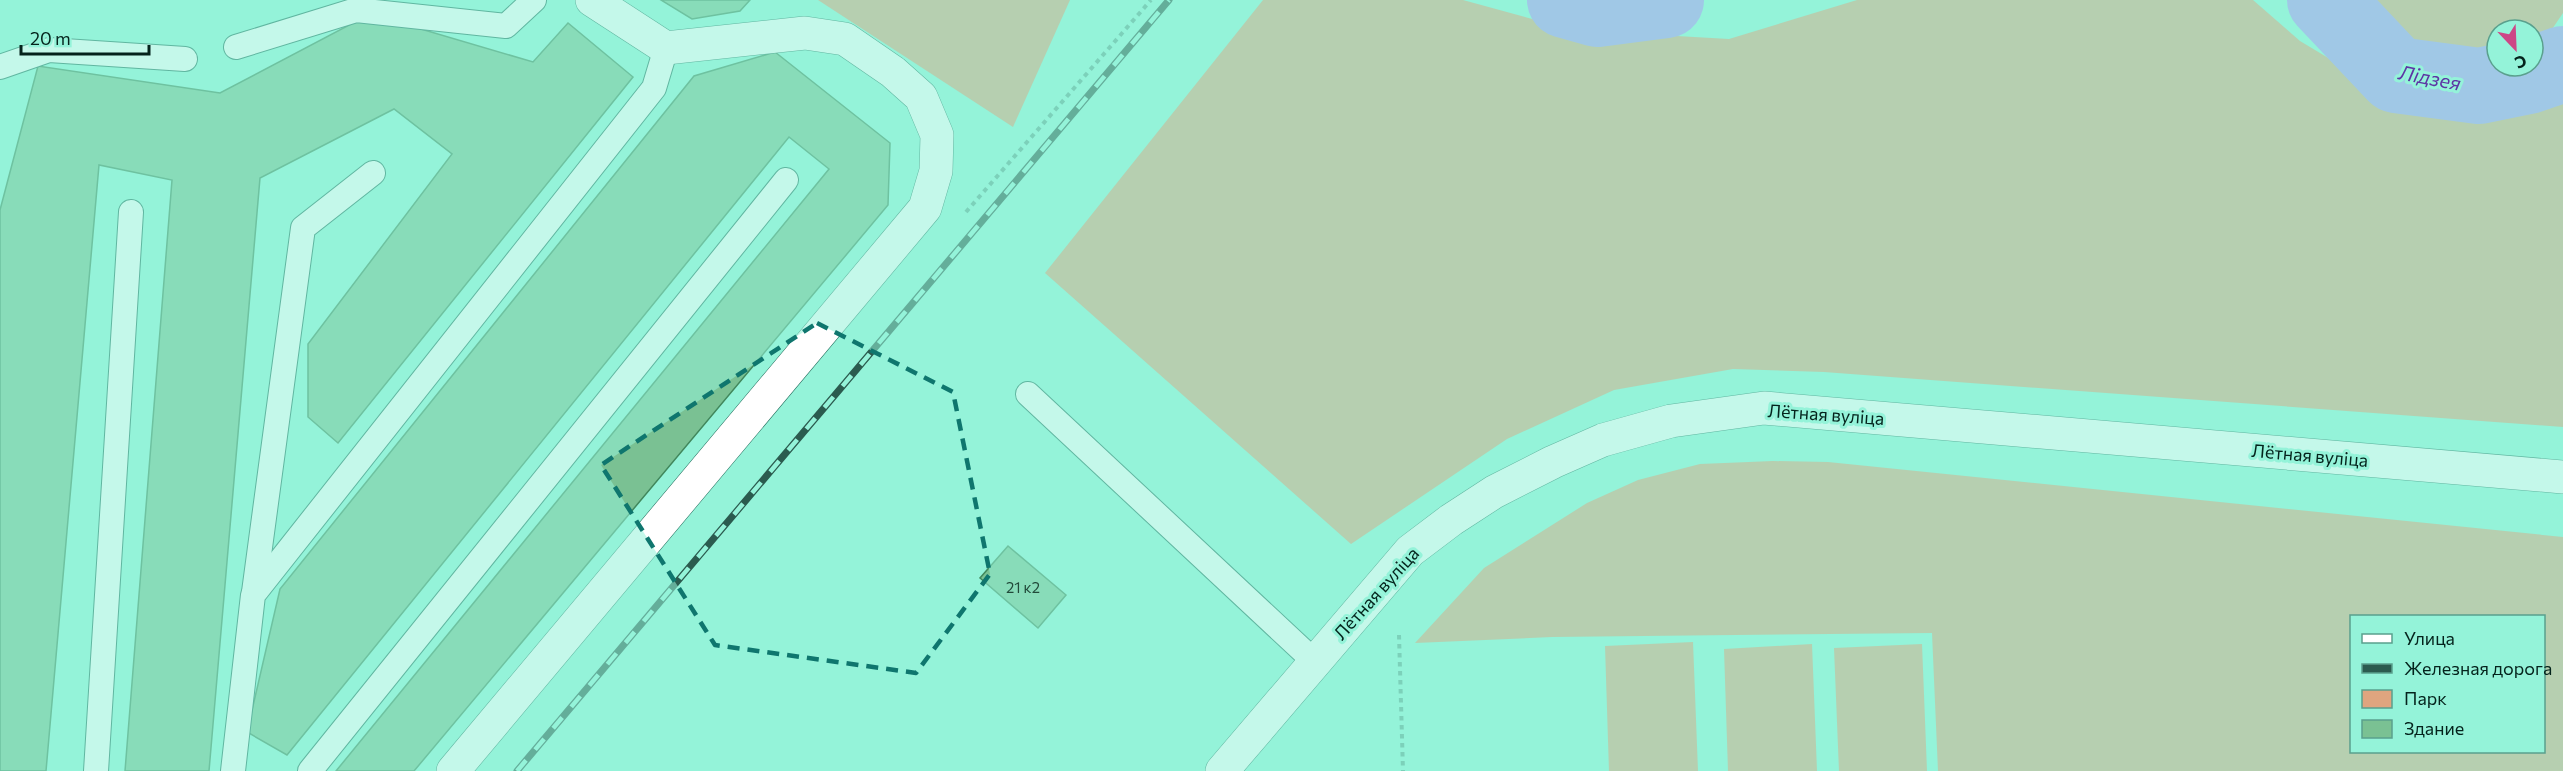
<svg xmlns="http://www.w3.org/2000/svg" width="2563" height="771" font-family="Commissioner,sans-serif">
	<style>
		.green { fill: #dfa57f; fill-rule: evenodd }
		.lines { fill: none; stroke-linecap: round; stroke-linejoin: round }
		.river { stroke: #af96f7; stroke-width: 76 }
		.building { fill: #7ac193; stroke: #41875c; stroke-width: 1.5 }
		.lane-casing { stroke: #236e5d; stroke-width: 26 }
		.street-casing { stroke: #236e5d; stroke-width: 34 }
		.secondary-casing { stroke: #236e5d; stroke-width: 34 }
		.path { stroke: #61a996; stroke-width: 4; stroke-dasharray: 4.5 4.5; stroke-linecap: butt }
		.lane { stroke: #fff; stroke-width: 24 }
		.street { stroke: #fff; stroke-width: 33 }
		.secondary { stroke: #fff; stroke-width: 33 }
		.rail-casing { stroke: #2b5b4f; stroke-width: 7 }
		.rail { stroke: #94f3d9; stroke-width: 4.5; stroke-dasharray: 14; stroke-linecap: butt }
		.marked { fill: none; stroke: #0f766e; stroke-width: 4.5; stroke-dasharray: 12 8; stroke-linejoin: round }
		.labels { text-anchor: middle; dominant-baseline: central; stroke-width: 6; stroke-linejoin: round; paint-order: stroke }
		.number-label { font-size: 15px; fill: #224a3a }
		.street-label { font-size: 18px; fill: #04231c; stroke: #94f3d9 }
		.water-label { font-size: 20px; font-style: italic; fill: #5d35a4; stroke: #94f3d9 }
	</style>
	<rect width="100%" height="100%" fill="#94f3d9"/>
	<g class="green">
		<path d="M818 0H1070L1013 127Z"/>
		<path d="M1263 0H1463L1572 30 1729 39 1857 0H2253L2300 41 2385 92 2451 114 2559 98 2563 95V427L1824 372 1733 369 1614 390 1507 439 1351 544 1045 273Z"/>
		<path d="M2340 0H2563V13L2538 50 2533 51V30H2497V56L2452 62 2412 48Z"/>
		<path d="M1773 461 1828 462 2563 537V771H1938L1932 633 1552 637 1415 643 1484 568 1587 503 1638 480 1700 464ZM2352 616H2544V752H2352Z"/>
		<path d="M1693 642 1698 771H1609L1605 646Z"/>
		<path d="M1812 644 1817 771H1728L1724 649Z"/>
		<path d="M1922 644 1927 771H1839L1834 648Z"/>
	</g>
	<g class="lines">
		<g class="river">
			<path d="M1565 0 1597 9 1666 0"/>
			<path d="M2325 0 2396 75 2479 86 2528 76 2563 64"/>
		</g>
	</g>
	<g class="building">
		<path d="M661 0H750L740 11 692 19Z"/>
		<path d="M370 14 533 62 568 23 633 77 338 443 308 417V344L452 154 394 109 260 178 209 771H125L172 180 99 165 46 771H0V210L38 66 220 93Z"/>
		<path d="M775 52 890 143 888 205 414 771H336L829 169 789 137 287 755 247 732 280 589 694 76Z"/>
		<path d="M1008 546 1066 595 1038 628 980 578Z"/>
	</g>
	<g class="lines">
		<g class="lane-casing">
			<g id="lane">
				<path d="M236 47 356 10 506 26 534 0"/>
				<path d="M0 67 49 50 185 59"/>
				<path d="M1028 394 1315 662"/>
				<path d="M254 592 303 228 373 173"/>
				<path d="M96 771 131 212"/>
				<path d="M233 771 253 595 654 88 666 48"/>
				<path d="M310 771 786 180"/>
			</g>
		</g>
		<g class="street-casing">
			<path id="street" d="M453 771 925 208 936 171 937 135 921 97 893 72 845 39 805 33 666 48 592 0"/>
		</g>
		<g class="secondary-casing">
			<path id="secondary" d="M1222 771 1410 551 1451 520 1494 492 1553 462 1603 440 1671 421 1764 408 2563 477"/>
		</g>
		<g class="path">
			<path d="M966 212 1151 0"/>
			<path d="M1399 635 1403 771"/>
		</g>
		<use href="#lane" class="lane"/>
		<use href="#street" class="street"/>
		<use href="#secondary" class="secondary"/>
		<g class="rail-casing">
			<path id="rail" d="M517 771 1169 0"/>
		</g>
		<use href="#rail" class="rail"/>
	</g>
	<path d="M0 0H2563V771H0ZM817 323 953 392 990 574 916 673 715 645 601 465Z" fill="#94f3d9" fill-opacity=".55" fill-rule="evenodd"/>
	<path class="marked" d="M817 323 953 392 990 574 916 673 715 645 601 465Z"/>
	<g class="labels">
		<g class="number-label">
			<text x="1023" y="587">21 к2</text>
		</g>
		<g class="street-label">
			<text transform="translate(1826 414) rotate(4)">Лётная вуліца</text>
			<text transform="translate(2310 455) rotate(5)">Лётная вуліца</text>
			<text transform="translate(1376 593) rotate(-48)">Лётная вуліца</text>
		</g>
		<g class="water-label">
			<text transform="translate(2430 77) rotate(11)">Лідзея</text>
		</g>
	</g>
	<rect x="2350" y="615" width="195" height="138" fill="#94f3d9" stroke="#5aa08d" stroke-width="1.5"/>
	<rect x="2362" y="634" width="30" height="9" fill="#ffffff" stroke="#5aa08d" stroke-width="1.5"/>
	<text x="2404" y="645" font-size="18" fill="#04231c">Улица</text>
	<rect x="2362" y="664" width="30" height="9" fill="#2b5b4f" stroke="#5aa08d" stroke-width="1.5"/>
	<text x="2404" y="675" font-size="18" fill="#04231c">Железная дорога</text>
	<rect x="2362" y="690" width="30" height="18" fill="#dfa57f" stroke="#5aa08d" stroke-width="1.5"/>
	<text x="2404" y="705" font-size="18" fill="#04231c">Парк</text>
	<rect x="2362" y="720" width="30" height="18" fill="#7ac193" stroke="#5aa08d" stroke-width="1.5"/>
	<text x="2404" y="735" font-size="18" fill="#04231c">Здание</text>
	<g transform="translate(2515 48) rotate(157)"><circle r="28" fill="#94f3d9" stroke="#5aa08d" stroke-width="1.5"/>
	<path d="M0-4.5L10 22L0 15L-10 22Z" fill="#cd4686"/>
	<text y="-9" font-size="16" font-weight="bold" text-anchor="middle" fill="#04231c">С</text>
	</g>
	<path d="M21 45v9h128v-9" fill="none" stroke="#04231c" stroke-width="3"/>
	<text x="30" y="45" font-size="18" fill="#04231c" stroke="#94f3d9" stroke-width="4.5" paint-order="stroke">20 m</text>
</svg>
